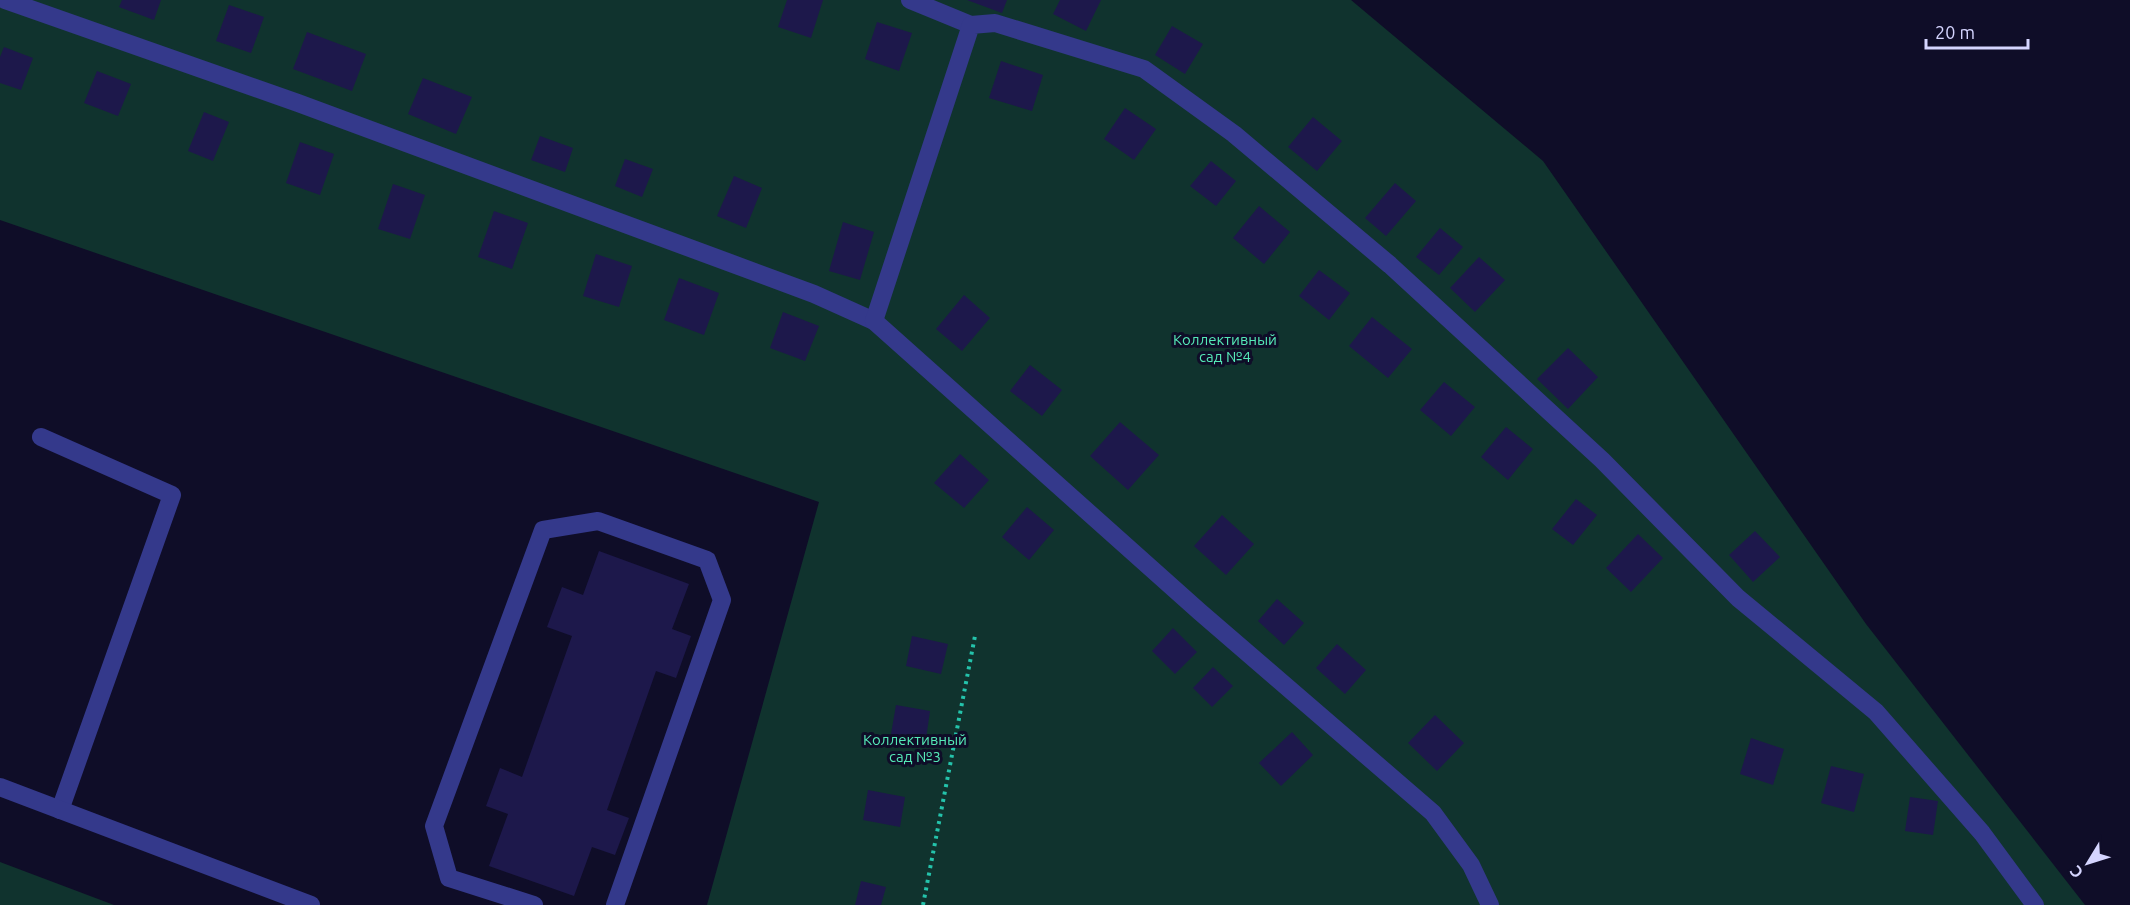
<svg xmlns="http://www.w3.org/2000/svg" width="2130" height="905" font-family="Ubuntu,sans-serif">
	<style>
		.green { fill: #10332e }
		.building { fill: #1d184b }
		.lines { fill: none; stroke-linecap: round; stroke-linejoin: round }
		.path { stroke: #24c3ab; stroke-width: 4; stroke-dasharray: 3 4.5; stroke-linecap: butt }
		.minor { stroke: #34398b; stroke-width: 18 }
		.labels { text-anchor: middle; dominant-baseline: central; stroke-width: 6; stroke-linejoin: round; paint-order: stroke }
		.park-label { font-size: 15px; fill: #55eab7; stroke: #0f0d28 }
	</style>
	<rect width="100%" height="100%" fill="#0f0d28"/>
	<g class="green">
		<path d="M0 0H1351L1543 161 1866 624 2085 905H707L819 502 0 220Z"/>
		<path d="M0 862 114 905H0Z"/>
	</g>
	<g class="building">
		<path d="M122 0H161L154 20 119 7Z"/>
		<path d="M787 0H823L811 38 778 27Z"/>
		<path d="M967 0H1007L1002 13Z"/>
		<path d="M1060 0H1101L1086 31 1053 14Z"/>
		<path d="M229 5 264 17 251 53 216 41Z"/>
		<path d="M877 22 912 33 899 71 865 59Z"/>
		<path d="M1172 26 1203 44 1185 74 1155 55Z"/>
		<path d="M307 32 366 54 352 91 293 69Z"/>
		<path d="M4 47 33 58 21 90 0 83V57Z"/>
		<path d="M1001 61 1043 75 1032 111 989 98Z"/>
		<path d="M97 71 131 84 118 116 84 103Z"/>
		<path d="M423 78 472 97 456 134 408 114Z"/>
		<path d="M1125 108 1156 129 1134 160 1104 139Z"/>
		<path d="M204 112 229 122 213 161 188 151Z"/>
		<path d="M1313 117 1342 141 1317 171 1288 147Z"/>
		<path d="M540 136 573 148 565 172 531 160Z"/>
		<path d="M300 142 334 154 320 195 286 183Z"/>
		<path d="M625 159 653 169 642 197 615 186Z"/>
		<path d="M1211 161 1236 181 1216 206 1190 186Z"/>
		<path d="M734 176 762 188 746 228 717 216Z"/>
		<path d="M1395 183 1416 201 1386 236 1365 218Z"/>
		<path d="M393 184 425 195 410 239 378 229Z"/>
		<path d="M1259 206 1290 232 1264 264 1233 238Z"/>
		<path d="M494 211 528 223 512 269 478 257Z"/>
		<path d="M843 222 874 232 860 280 829 271Z"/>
		<path d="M1440 228 1463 247 1439 275 1416 257Z"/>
		<path d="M596 254 632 266 619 307 583 296Z"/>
		<path d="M1479 257 1505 280 1475 312 1450 288Z"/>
		<path d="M1319 270 1350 293 1329 320 1299 296Z"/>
		<path d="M679 278 719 293 704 335 664 320Z"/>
		<path d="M964 295 990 318 962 351 936 329Z"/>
		<path d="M783 312 819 326 805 361 770 348Z"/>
		<path d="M1372 317 1412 349 1388 378 1349 346Z"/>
		<path d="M1568 348 1598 377 1568 409 1537 379Z"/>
		<path d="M1030 365 1062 390 1042 416 1010 391Z"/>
		<path d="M1444 382 1475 407 1451 436 1420 410Z"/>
		<path d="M1120 422 1159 455 1128 490 1090 456Z"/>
		<path d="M1506 427 1533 449 1508 480 1481 457Z"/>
		<path d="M960 454 989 480 964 508 934 483Z"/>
		<path d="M1576 499 1597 515 1573 545 1552 529Z"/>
		<path d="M1027 507 1054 530 1029 560 1002 537Z"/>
		<path d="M1222 515 1254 544 1226 575 1194 546Z"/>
		<path d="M1755 531 1780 557 1753 582 1729 555Z"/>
		<path d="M1638 534 1663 558 1631 592 1606 568Z"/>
		<path d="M599 551 689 584 672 629 691 636 676 678 656 671 607 810 629 818 615 855 592 847 574 896 489 866 508 814 486 806 500 768 522 777 572 636 547 627 562 587 583 595Z"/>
		<path d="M1277 599 1304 623 1284 645 1258 621Z"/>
		<path d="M1173 628 1197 652 1175 674 1152 651Z"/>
		<path d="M912 636 948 644 941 674 906 666Z"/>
		<path d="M1337 644 1366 670 1345 694 1316 668Z"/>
		<path d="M1213 667 1233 686 1212 707 1193 688Z"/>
		<path d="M896 705 930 711 926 739 891 734Z"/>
		<path d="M1435 715 1464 743 1437 771 1408 743Z"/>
		<path d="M1292 732 1313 755 1281 786 1259 763Z"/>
		<path d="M1751 738 1784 749 1773 785 1740 774Z"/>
		<path d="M1831 766 1864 774 1854 812 1821 803Z"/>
		<path d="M868 790 905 797 900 827 863 820Z"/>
		<path d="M1910 797 1938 801 1933 835 1905 831Z"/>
		<path d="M861 881 886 887 881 905H855Z"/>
	</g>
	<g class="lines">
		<path class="path" d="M923 905 975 636"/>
		<g class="minor">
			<path d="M5 0 298 103 814 294 874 321"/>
			<path d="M910 0 971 25"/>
			<path d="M41 437 172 495 60 810"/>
			<path d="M0 787 311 905"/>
			<path d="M534 905 449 878 434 826 543 530 598 521 707 560 722 600 615 905"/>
			<path d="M1490 905 1471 865 1433 813 1200 612 874 321 971 25 995 23 1144 69 1234 134 1390 265 1602 460 1738 598 1876 712 1982 833 2035 905"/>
		</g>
	</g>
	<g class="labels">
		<g class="park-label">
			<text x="1225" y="339">Коллективный<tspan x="1225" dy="17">сад №4</tspan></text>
			<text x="915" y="739">Коллективный<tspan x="915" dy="17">сад №3</tspan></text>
		</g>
	</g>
	<g transform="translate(2088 863) rotate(232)" stroke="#0f0d28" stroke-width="4.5" paint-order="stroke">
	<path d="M0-4.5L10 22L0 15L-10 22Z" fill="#d5d5ff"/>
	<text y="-9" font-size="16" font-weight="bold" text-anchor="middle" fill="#d5d5ff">С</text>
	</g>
	<path d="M1926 39v9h102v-9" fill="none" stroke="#d5d5ff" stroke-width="3"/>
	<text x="1935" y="39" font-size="18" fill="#d5d5ff" stroke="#0f0d28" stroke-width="4.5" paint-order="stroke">20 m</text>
</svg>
